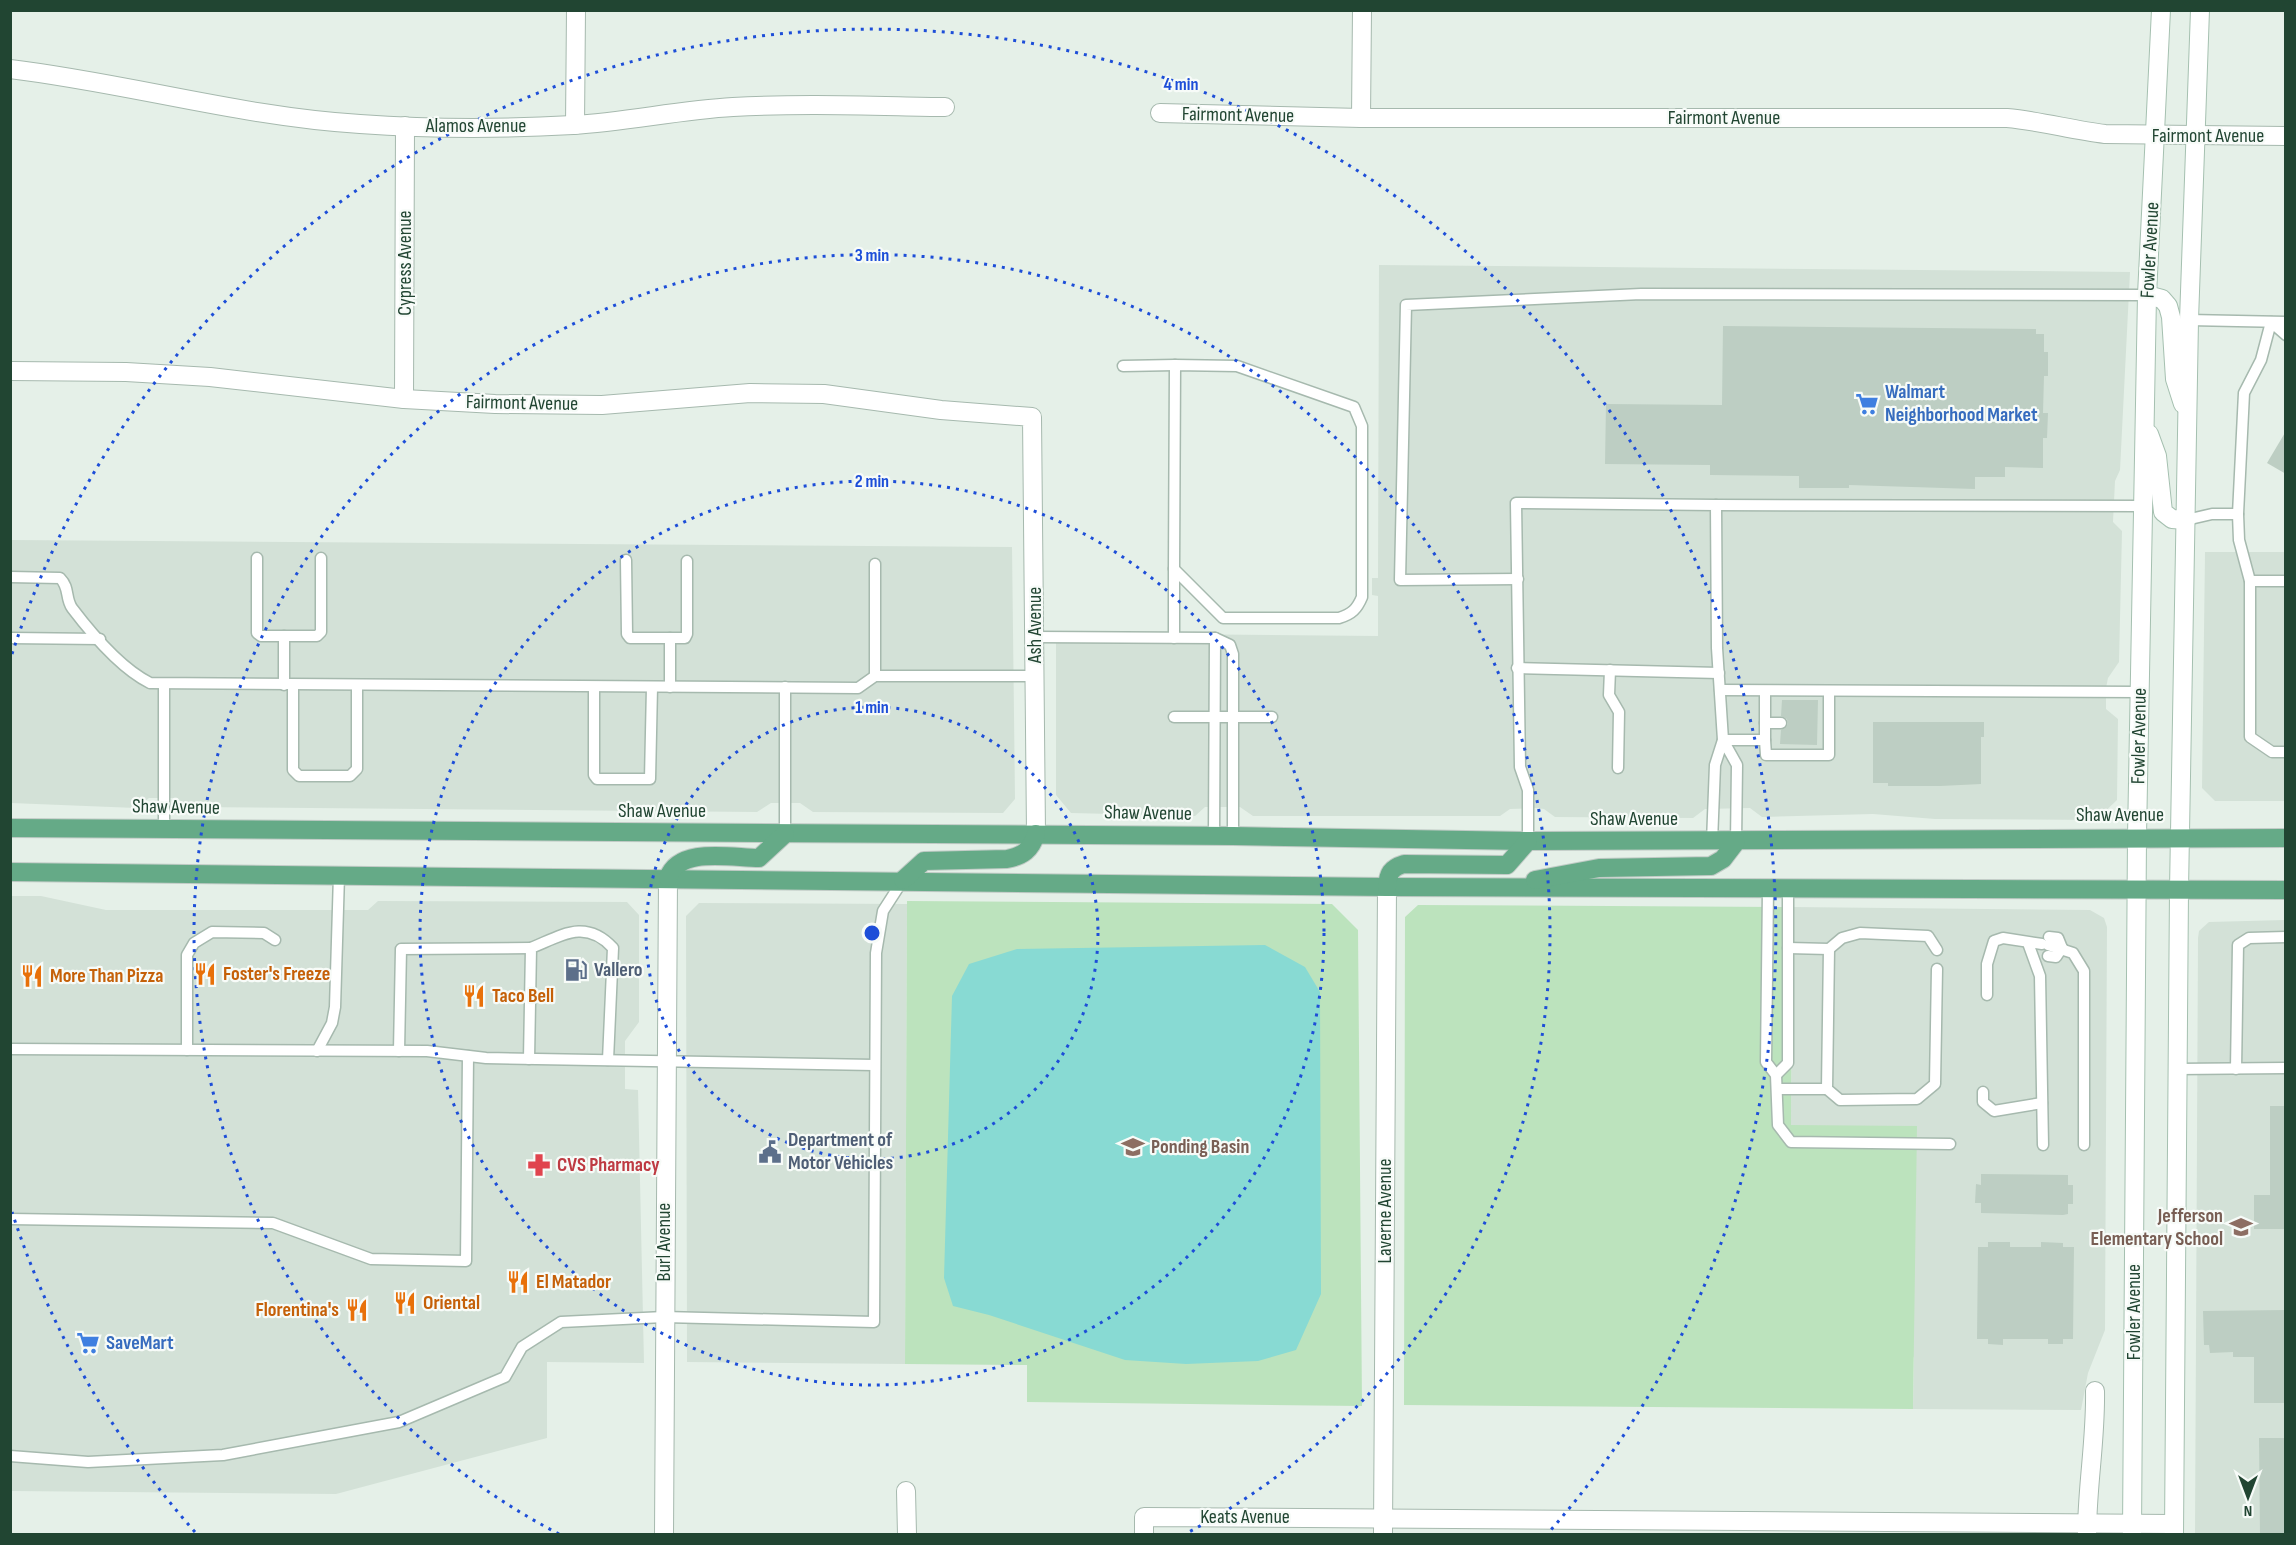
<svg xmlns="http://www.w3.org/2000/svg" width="2296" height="1545" font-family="'Sofia Sans Condensed',sans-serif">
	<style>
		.built { fill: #d3e1d7 }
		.green { fill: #bce3bd }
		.water { fill: #88dad3 }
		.building { fill: #bdcec3 }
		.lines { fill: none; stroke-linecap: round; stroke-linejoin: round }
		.service-casing { stroke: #a6b9ae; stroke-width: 13 }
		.minor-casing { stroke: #a6b9ae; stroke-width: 20 }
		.secondary-casing { stroke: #a5c0b0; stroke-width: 20 }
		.primary-casing { stroke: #c1cbc6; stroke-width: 20 }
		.service { stroke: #fff; stroke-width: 10 }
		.minor { stroke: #fff; stroke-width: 18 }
		.secondary { stroke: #fff; stroke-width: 18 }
		.primary { stroke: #65aa87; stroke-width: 18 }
		.ring { fill: none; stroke: #1d4ed8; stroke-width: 3; stroke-dasharray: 3 6 }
		.labels { text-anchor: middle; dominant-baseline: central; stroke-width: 4.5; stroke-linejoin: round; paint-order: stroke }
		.street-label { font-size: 20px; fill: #214532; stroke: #f7fbf8 }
		.shop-label { font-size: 20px; font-weight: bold; fill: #366cbe; stroke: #f7fbf8; text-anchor: start }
		.service-label { font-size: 20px; font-weight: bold; fill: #4e5e75; stroke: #f7fbf8; text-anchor: start }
		.food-label { font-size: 20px; font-weight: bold; fill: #c56008; stroke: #f7fbf8; text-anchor: start }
		.education-label { font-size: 20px; font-weight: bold; fill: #785e54; stroke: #f7fbf8; text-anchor: start }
		.health-label { font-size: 20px; font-weight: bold; fill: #be3a42; stroke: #f7fbf8; text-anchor: start }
		.centre { fill: #1d4ed8; stroke: #f7fbf8; stroke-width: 3 }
		.ring-label { font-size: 18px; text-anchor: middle; font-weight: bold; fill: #1d4ed8; stroke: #f7fbf8; stroke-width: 4.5; stroke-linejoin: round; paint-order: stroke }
	</style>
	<rect width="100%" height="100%" fill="#e5f0e8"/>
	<g class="built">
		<path d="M1379 265 2130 272 2120 470 2115 481 2113 522 2122 531 2119 662 2108 678 2106 688V709L2118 719 2117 800 2096 820 1935 819 1873 814 1762 817 1750 808 1705 809 1693 818 1555 817 1544 809 1536 808 1510 809 1500 816H1253L1240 807H1205L1195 816 1071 813 1056 795V633L1378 636V596L1372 595V578H1378Z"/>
		<path d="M11 540 1012 547 1015 799 1003 813 813 812 800 803H771L757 812 189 807 177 798H149L136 808 11 803Z"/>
		<path d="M2205 552H2285V801H2215L2202 788Z"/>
		<path d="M11 896H41L106 910H368L378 901 627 902 639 915V1022L625 1041V1089L638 1090 644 1363 547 1362V1438L336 1494 11 1491Z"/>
		<path d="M699 903 907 904 905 1364 687 1362 686 916Z"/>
		<path d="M1792 907 2090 910 2104 918 2107 927 2105 1330 2088 1373 2081 1410 1913 1409 1914 1358 1791 1125Z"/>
		<path d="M2285 920V1534H2195L2198 938 2199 931 2209 922Z"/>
	</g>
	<g class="green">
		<path d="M907 901 1332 904 1358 930 1362 1406 1027 1402V1365L905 1364Z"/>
		<path d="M1418 905 1792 907 1791 1125 1917 1126 1913 1409 1404 1405 1405 917Z"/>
	</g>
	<path class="water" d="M1265 945 1305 967 1320 992 1321 1294 1296 1350 1258 1361 1186 1364 1125 1360 989 1315 953 1306 944 1278 952 996 969 964 1017 949Z"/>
	<g class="building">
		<path d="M1723 326 2036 329V334H2044V352H2048V376H2044L2043 413H2048L2047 438H2043V468L2005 467V477H1975V489L1849 485V488H1799V476L1710 475V465L1605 464 1606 404 1722 405Z"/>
		<path d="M2286 431V474L2267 463Z"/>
		<path d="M1782 700H1818L1817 745 1780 744 1781 730 1788 724 1787 719 1781 716Z"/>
		<path d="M1873 722H1984V737H1981V784L1940 786H1888V783H1873Z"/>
		<path d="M2270 1106H2286V1229H2254V1195H2270Z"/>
		<path d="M1981 1174 2068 1175V1185H2073V1204H2068V1214L2063 1215 1981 1213V1203H1975L1976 1184 1981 1185Z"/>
		<path d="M1988 1242H2010V1247H2041V1242L2063 1243V1247H2074L2073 1339H2063V1344H2048V1339H2003V1345L1988 1344V1339H1977L1978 1247H1988Z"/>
		<path d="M2286 1310 2285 1403H2254V1357H2233V1352L2210 1353 2209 1345H2204L2203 1311Z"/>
		<path d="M2259 1438H2286V1534H2260Z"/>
	</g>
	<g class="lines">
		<g class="service-casing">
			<g id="service">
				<path d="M2189 320 2286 322"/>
				<path d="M1175 365 1237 366 1354 407 1362 426V597C1357 609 1352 614 1339 618H1223L1174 569Z"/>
				<path d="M1123 366 1175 365"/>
				<path d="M1716 505 2143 506"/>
				<path d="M2238 514 2239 540 2250 581V737L2272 752H2286"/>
				<path d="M2186 520 2212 514H2238L2244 393 2261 360 2271 322 2286 335"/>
				<path d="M257 558V633L261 636H317L321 632V558"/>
				<path d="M626 560 627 634 630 638H685L687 634V561"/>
				<path d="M10 577 60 578C70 588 65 598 72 608 91 633 122 669 150 683L858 688 875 676H1035"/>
				<path d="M1518 579 1400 580 1406 305 1641 294 2147 295"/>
				<path d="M2250 581H2286"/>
				<path d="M1035 637 1215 638 1230 645 1233 654V836"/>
				<path d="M10 638 100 639"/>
				<path d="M1174 638V569"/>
				<path d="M1517 668 1719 673"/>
				<path d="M1610 670 1609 695 1619 712 1618 768"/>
				<path d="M875 676V564"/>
				<path d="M164 685V830"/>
				<path d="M284 685V636"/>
				<path d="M293 685V770L299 776H350L357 769V686"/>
				<path d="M594 687V775L597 779H650L652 687"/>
				<path d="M670 687V638"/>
				<path d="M785 687V834"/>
				<path d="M1720 690 2140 692"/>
				<path d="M1765 691V740"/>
				<path d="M1174 717H1272"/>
				<path d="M1765 723H1781"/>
				<path d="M1214 836 1215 638"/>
				<path d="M1528 841V790L1520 767 1516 503 1716 505 1717 648 1723 740H1765L1766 755H1829V691"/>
				<path d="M1712 842 1715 765 1723 740 1737 765 1736 842"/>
				<path d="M1768 889 1766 1062 1776 1075 1778 1125 1791 1142 1950 1144"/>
				<path d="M2049 937 2058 938 2062 948"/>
				<path d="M2028 943 2040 976 2043 1145"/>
				<path d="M2048 945 2073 953 2084 971V1145"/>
				<path d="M1788 948 1829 949 1842 938 1860 933 1928 936 1937 950"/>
				<path d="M1829 949 1827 1089 1840 1100 1917 1099 1935 1084 1937 969"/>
				<path d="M2048 956 2056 957 2062 948"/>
				<path d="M1987 995V964L1994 941 2003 938 2042 944"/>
				<path d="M10 1049 427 1051 486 1058 874 1065"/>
				<path d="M187 1050V955L194 943 212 932 264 933 275 940"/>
				<path d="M317 1051 332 1023 335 1007 339 875"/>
				<path d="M399 1051 401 949 531 948"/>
				<path d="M529 1059 531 948C561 936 585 918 613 948L608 1060"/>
				<path d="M2177 1069 2286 1068"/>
				<path d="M2236 1069 2238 945 2249 938 2286 937"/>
				<path d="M1776 1075 1788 1063V889"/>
				<path d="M1777 1089H1827"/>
				<path d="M1983 1092V1102L1994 1111 2042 1103"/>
				<path d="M10 1219 273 1223 371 1259 466 1261 468 1056"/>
				<path d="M10 1456 88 1462 223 1455 399 1422 505 1377 522 1347 561 1322 664 1317 874 1322 876 953 883 911 903 880"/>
			</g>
		</g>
		<g class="minor-casing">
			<g id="minor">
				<path d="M10 69C127 83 243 117 360 124 431 129 503 129 573 125 626 122 679 110 733 107 803 103 875 106 945 107"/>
				<path d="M1160 113 1361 118H2007C2040 121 2072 130 2105 134L2286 136"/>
				<path d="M1361 118 1362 10"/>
				<path d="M575 125 576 10"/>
				<path d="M10 371 126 372 210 377 404 399 495 404 602 405 750 393 824 394 941 410 1032 417 1036 834"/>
				<path d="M404 399 405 126"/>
				<path d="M906 1491 907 1534"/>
				<path d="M664 1534 668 878"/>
				<path d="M1144 1534V1517L2174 1524"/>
				<path d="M1383 1534 1387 887"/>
				<path d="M2087 1534C2087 1486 2096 1439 2095 1391"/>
			</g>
		</g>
		<g class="secondary-casing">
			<g id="secondary">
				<path d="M2147 295 2162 299 2168 306 2171 317 2175 379 2183 404"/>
				<path d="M2149 434 2157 456 2163 512 2172 519 2186 520"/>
				<path d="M2132 1534 2137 837 2147 295 2161 10"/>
				<path d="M2174 1534 2179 890 2189 320 2200 10"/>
			</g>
		</g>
		<g class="primary-casing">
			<g id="primary">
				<path d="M10 828 1233 836 1528 841 2286 838"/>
				<path d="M10 872 1387 887 2286 890"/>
				<path d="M668 878C679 846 732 858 759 858L785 834"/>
				<path d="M903 880 924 861 1007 859C1023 856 1031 850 1036 834"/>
				<path d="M1535 880 1599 868 1711 866 1723 859 1736 842"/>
				<path d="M1387 887C1388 873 1391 868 1404 864L1507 865 1528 841"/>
			</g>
		</g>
		<use href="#service" class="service"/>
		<use href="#minor" class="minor"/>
		<use href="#secondary" class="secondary"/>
		<use href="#primary" class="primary"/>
	</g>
	<g class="ring">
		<circle cx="872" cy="933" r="226"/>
		<circle cx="872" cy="933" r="452"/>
		<path d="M559 1534A678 678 0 1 1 1185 1534"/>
		<path d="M195 1532A904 904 0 0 1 12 1212M12 654A904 904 0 1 1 1549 1532"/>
	</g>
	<defs>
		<g id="supermarket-bare" transform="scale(1.8)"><path d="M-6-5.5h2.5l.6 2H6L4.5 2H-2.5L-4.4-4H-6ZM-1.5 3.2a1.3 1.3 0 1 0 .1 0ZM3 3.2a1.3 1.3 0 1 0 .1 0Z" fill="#3f7fe0" stroke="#f7fbf8" stroke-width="2.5" paint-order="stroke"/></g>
		<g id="fuel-bare" transform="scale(1.8)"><path d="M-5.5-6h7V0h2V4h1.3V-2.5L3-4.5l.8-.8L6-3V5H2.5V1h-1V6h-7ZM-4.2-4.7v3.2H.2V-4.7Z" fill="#5c6f8a" stroke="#f7fbf8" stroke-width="2.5" paint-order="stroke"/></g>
		<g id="restaurant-bare" transform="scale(1.8)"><path d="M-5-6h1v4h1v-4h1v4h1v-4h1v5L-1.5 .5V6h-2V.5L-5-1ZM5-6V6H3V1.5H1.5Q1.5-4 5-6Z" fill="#e8710a" stroke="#f7fbf8" stroke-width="2.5" paint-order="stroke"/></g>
		<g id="school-bare" transform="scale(1.8)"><path d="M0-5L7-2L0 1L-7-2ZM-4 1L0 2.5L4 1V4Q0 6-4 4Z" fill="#8d6e63" stroke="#f7fbf8" stroke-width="2.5" paint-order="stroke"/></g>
		<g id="civic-bare" transform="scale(1.8)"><path d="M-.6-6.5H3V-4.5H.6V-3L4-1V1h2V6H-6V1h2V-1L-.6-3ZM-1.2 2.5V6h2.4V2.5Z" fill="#5c6f8a" stroke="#f7fbf8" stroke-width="2.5" paint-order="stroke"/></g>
		<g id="pharmacy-bare" transform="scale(1.8)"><path d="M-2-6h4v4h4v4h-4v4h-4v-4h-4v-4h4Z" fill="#e0444e" stroke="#f7fbf8" stroke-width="2.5" paint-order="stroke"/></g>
	</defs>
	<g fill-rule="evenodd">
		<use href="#supermarket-bare" x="1867" y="404"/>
		<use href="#fuel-bare" x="576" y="970"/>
		<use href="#restaurant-bare" x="205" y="974"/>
		<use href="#restaurant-bare" x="32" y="976"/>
		<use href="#restaurant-bare" x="474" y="996"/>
		<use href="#school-bare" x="1133" y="1147"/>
		<use href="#civic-bare" x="770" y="1152"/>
		<use href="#pharmacy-bare" x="539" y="1165"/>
		<use href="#school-bare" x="2241" y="1227"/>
		<use href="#restaurant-bare" x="518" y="1282"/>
		<use href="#restaurant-bare" x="405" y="1303"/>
		<use href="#restaurant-bare" x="357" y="1310"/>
		<use href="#supermarket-bare" x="88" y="1343"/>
	</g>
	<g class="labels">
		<g class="street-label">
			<text transform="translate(1238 115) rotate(1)">Fairmont Avenue</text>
			<text x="1724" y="118">Fairmont Avenue</text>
			<text x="476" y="126">Alamos Avenue</text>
			<text x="2208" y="136">Fairmont Avenue</text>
			<text transform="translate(2150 250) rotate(-87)">Fowler Avenue</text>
			<text transform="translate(405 263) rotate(-90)">Cypress Avenue</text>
			<text transform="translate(522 403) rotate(1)">Fairmont Avenue</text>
			<text transform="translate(1035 625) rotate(-90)">Ash Avenue</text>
			<text transform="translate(2139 736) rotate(-89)">Fowler Avenue</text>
			<text transform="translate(176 807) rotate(1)">Shaw Avenue</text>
			<text x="662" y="811">Shaw Avenue</text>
			<text transform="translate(1148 813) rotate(1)">Shaw Avenue</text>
			<text x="2120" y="815">Shaw Avenue</text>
			<text x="1634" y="819">Shaw Avenue</text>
			<text transform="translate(1385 1211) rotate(-90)">Laverne Avenue</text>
			<text transform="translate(664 1242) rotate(-90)">Burl Avenue</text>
			<text transform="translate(2134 1312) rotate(-90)">Fowler Avenue</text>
			<text x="1245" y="1517">Keats Avenue</text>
		</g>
		<g class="shop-label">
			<text x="1885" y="392">Walmart<tspan x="1885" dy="23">Neighborhood Market</tspan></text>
			<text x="106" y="1343">SaveMart</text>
		</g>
		<g class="service-label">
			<text x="594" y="970">Vallero</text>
			<text x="788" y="1140">Department of<tspan x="788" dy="23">Motor Vehicles</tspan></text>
		</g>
		<g class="food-label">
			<text x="223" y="974">Foster's Freeze</text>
			<text x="50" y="976">More Than Pizza</text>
			<text x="492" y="996">Taco Bell</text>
			<text x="536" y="1282">El Matador</text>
			<text x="423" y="1303">Oriental</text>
			<text x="339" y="1310" text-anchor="end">Florentina's</text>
		</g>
		<g class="education-label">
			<text x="1151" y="1147">Ponding Basin</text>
			<text x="2223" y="1216" text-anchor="end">Jefferson<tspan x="2223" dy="23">Elementary School</tspan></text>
		</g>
		<g class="health-label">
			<text x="557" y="1165">CVS Pharmacy</text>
		</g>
	</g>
	<circle cx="872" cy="933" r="9" class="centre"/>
	<g class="ring-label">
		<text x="1181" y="90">4 min</text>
		<text x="872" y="261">3 min</text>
		<text x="872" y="487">2 min</text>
		<text x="872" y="713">1 min</text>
	</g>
	<rect width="2296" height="1545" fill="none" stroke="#214532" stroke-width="24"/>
	<g transform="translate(2248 1497) rotate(180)" stroke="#f7fbf8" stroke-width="4.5" paint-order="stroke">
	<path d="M0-4.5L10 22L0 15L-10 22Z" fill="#214532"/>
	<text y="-9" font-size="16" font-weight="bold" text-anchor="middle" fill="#214532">N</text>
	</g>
</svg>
